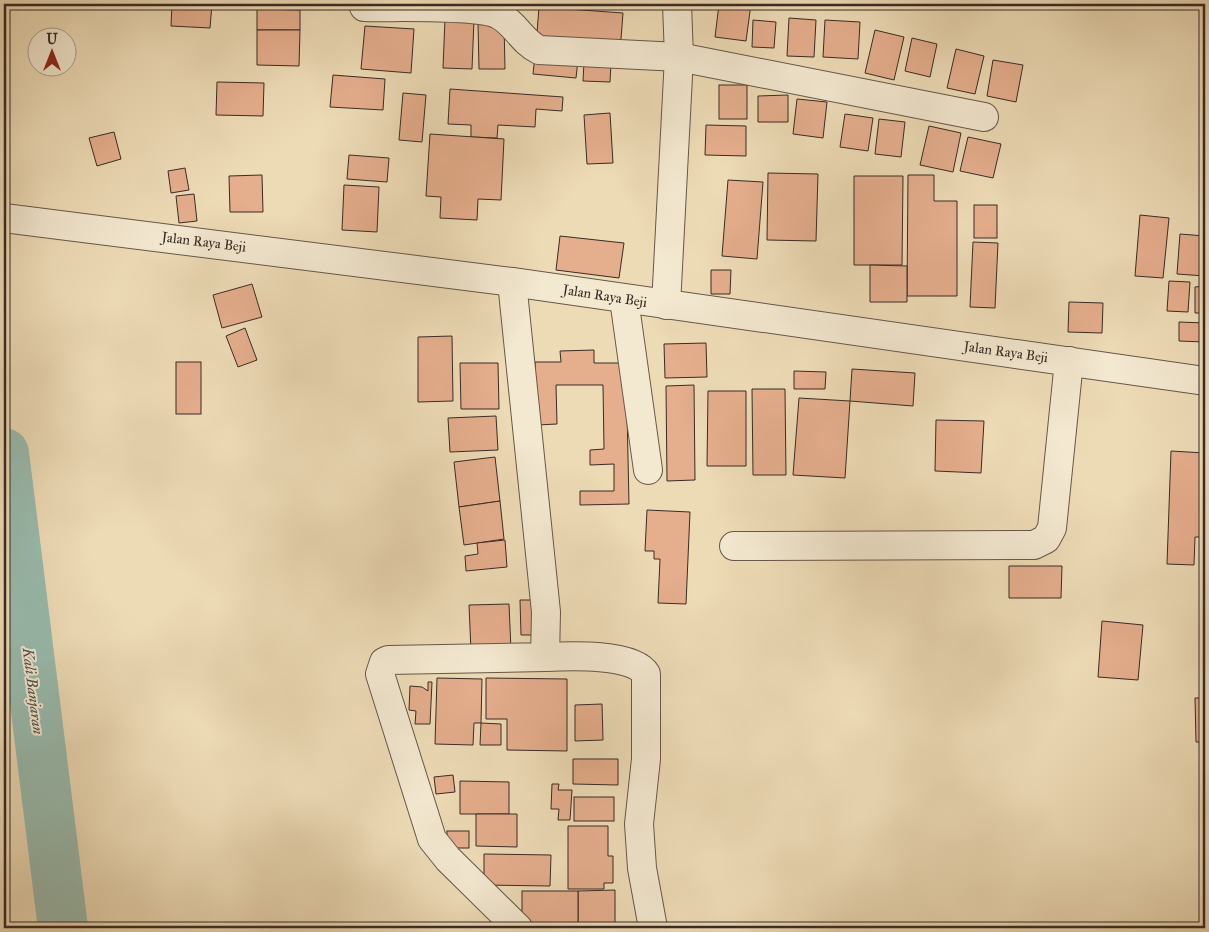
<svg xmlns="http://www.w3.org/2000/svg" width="1209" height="932" font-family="'IM FELL Great Primer',serif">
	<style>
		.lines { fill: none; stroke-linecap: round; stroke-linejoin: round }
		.river { stroke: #99bbae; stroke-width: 50 }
		.building { fill: #e5ae8d; stroke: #392b25 }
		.minor-casing { stroke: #665749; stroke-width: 30 }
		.tertiary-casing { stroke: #665749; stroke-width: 30 }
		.minor { stroke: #f3e8d0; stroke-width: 28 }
		.tertiary { stroke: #f3e8d0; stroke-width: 28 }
		.labels { text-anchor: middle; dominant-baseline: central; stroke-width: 4; stroke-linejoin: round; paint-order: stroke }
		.street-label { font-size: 14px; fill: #392b25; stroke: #f3e8d0 }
		.water-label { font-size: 15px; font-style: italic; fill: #514f47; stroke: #f3e8d0 }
	</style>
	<rect width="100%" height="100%" fill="#eddbb6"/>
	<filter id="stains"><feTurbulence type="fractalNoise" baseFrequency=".004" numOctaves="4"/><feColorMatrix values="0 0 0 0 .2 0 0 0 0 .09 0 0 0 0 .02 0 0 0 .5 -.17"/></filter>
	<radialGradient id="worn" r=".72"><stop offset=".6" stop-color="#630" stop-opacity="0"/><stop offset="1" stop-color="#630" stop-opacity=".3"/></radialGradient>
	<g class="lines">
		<path class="river" d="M4 453 63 928"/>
	</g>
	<g class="building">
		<path d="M172 4H212L210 28 171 26Z"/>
		<path d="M258 4H294V10L257 9Z"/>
		<path d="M719 4H751L746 41 715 37Z"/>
		<path d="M539 7 623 13 620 52 536 46Z"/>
		<path d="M257 9 300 10V30H257Z"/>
		<path d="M789 18 816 20 814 57 787 56Z"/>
		<path d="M445 19 474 20 472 69 443 68Z"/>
		<path d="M753 20 776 22 774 48 752 47Z"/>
		<path d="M825 20 860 22 858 59 823 57Z"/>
		<path d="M478 24H504L505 69H479Z"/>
		<path d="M365 26 414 29 411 73 361 69Z"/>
		<path d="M257 30H300L299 66 257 65Z"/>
		<path d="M875 30 904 37 894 80 865 73Z"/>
		<path d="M912 38 937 44 930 77 905 71Z"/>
		<path d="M956 49 984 56 975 94 947 88Z"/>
		<path d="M535 55 578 60 576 78 533 74Z"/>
		<path d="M993 60 1023 65 1016 102 987 96Z"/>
		<path d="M584 62 611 63 610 82 583 81Z"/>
		<path d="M333 75 385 79 383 110 330 107Z"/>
		<path d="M217 82 264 83 263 116 216 115Z"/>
		<rect x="719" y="85" width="28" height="34"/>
		<path d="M450 89 563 97 562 111 536 109 535 127 498 125 497 138 471 137V125L448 124Z"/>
		<path d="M403 93 426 95 422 142 399 140Z"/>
		<path d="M788 95V122H758V96Z"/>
		<path d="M797 99 827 102 823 138 793 134Z"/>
		<path d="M610 113 613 163 587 164 584 115Z"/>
		<path d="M845 114 873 118 868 151 840 147Z"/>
		<path d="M879 119 905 122 901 157 875 154Z"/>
		<path d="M706 125 746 126V156L705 155Z"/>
		<path d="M929 126 961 133 953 172 920 165Z"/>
		<path d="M114 132 121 159 97 166 89 138Z"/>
		<path d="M430 134 504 139 501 200 478 199 477 220 440 218 441 197 426 196Z"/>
		<path d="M968 137 1001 144 993 178 960 171Z"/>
		<path d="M349 155 389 158 387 182 347 179Z"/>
		<path d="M185 168 189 190 171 193 168 171Z"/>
		<path d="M768 173 818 174 816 241 767 240Z"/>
		<path d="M262 175 263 212H230L229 176Z"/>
		<path d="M908 175H934V201H957V296H907Z"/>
		<path d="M854 176H903L902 265H854Z"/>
		<path d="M728 180 763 182 757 259 722 256Z"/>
		<path d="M344 185 379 187 377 232 342 230Z"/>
		<path d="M194 194 197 221 179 223 176 196Z"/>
		<rect x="974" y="205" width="23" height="33"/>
		<path d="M1140 215 1169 218 1163 278 1135 276Z"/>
		<path d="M1180 234 1205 236V276L1177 274Z"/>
		<path d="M560 236 624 243 619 278 556 270Z"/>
		<path d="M973 242 998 243 995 308 970 307Z"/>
		<path d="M870 265 907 266V302H870Z"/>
		<path d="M711 270H731L730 294H711Z"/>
		<path d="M1169 281 1190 282 1188 312 1167 311Z"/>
		<path d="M252 284 262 317 222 328 213 295Z"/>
		<path d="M1205 286V313H1195V287Z"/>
		<path d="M1069 302 1103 303 1102 333 1068 332Z"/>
		<path d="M1179 322 1205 323V342L1179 341Z"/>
		<path d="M245 328 257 360 238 367 226 336Z"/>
		<path d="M452 336 453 401 418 402V337Z"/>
		<path d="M706 343 707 377 665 378 664 344Z"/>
		<path d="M594 350V363H626L629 504 580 505V491H614V464L590 465V450L604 449 603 385H556L557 424 537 425 535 362H561L560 351Z"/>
		<rect x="176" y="362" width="25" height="52"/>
		<path d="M460 363H498L499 409H461Z"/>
		<path d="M852 369 915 373 913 406 850 401Z"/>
		<path d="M794 371 826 372 825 389H794Z"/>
		<path d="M694 385 695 480 667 481 666 386Z"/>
		<path d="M752 389H785L786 475H753Z"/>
		<path d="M708 391H746V466H707Z"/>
		<path d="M799 398 850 401 845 478 793 475Z"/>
		<path d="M496 416 498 450 450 452 448 418Z"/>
		<path d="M936 420 984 421 981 473 935 471Z"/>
		<path d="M1171 451 1205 453V537H1195L1194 565 1167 564Z"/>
		<path d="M495 457 500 501 459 507 454 462Z"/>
		<path d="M500 501 504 539 464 545 459 507Z"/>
		<path d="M647 510 690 512 686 604 658 603 660 559H654V551H645Z"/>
		<path d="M505 540 507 567 466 571 465 556 478 554 477 543Z"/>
		<path d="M1009 566H1062L1061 598H1009Z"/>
		<path d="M520 600H532L533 635H521Z"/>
		<path d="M509 604 511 650 471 651 469 605Z"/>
		<path d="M1102 621 1143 625 1138 680 1098 677Z"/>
		<path d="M437 678 482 679 481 723H474L473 745 435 744Z"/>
		<path d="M486 678 567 679V751L507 750V719H486Z"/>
		<path d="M428 682H432L430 724H415L416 711 409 710 410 686 422 687 428 691Z"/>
		<path d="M1195 698H1205V742H1196Z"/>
		<path d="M602 704 603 740 575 741V705Z"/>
		<path d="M481 723 501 724V745H480Z"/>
		<path d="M573 759H618V785L573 784Z"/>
		<path d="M453 775 455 792 436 794 434 777Z"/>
		<path d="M460 781 509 782V814H460Z"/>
		<path d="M552 784H559L558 790H572L570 820H558L559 809H551Z"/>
		<rect x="574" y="797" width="40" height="24"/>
		<path d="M476 814H517V847L476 846Z"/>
		<path d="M568 826H608V856H613V883H604V889H568Z"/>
		<rect x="447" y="831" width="22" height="17"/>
		<path d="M484 854 551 855 550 886 484 885Z"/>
		<path d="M615 890V926H578V891Z"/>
		<rect x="522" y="891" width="56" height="35"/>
	</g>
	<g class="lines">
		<g class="minor-casing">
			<g id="minor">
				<path d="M364 7C392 8 478 4 499 15 515 23 522 42 539 50L679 57 984 117"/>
				<path d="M512 282 546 612 545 657 388 660 384 662 380 674 432 839 448 859 518 928"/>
				<path d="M624 299 648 470"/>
				<path d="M666 305 679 57 677 4"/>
				<path d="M734 546 1034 545 1046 539 1052 528 1069 361"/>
				<path d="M545 657C568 656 634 653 646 674V759L639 824 642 868 653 928"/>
			</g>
		</g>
		<g class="tertiary-casing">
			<path id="tertiary" d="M4 218 512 282 1205 381"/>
		</g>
		<use href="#minor" class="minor"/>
		<use href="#tertiary" class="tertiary"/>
	</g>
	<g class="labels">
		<g class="street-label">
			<text transform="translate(204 242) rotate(7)">Jalan Raya Beji</text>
			<text transform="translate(605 296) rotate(9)">Jalan Raya Beji</text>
			<text transform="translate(1006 352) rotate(8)">Jalan Raya Beji</text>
		</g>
		<g class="water-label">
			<text transform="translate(33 691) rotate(83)">Kali Banjaran</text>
		</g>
	</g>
	<rect width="1209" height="932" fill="none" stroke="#eddbb6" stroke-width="20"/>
	<rect x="5" y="5" width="1199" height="922" fill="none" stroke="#392b25" stroke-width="2.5"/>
	<rect x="10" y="10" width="1189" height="912" fill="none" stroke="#392b25"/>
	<g transform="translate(52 52)"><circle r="24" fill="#f3e8d0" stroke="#a99c8c"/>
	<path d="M0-4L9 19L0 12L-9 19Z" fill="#8f2418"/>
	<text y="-8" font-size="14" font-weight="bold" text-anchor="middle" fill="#392b25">U</text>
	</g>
	<rect width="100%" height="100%" filter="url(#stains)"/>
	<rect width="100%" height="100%" fill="url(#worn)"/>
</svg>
